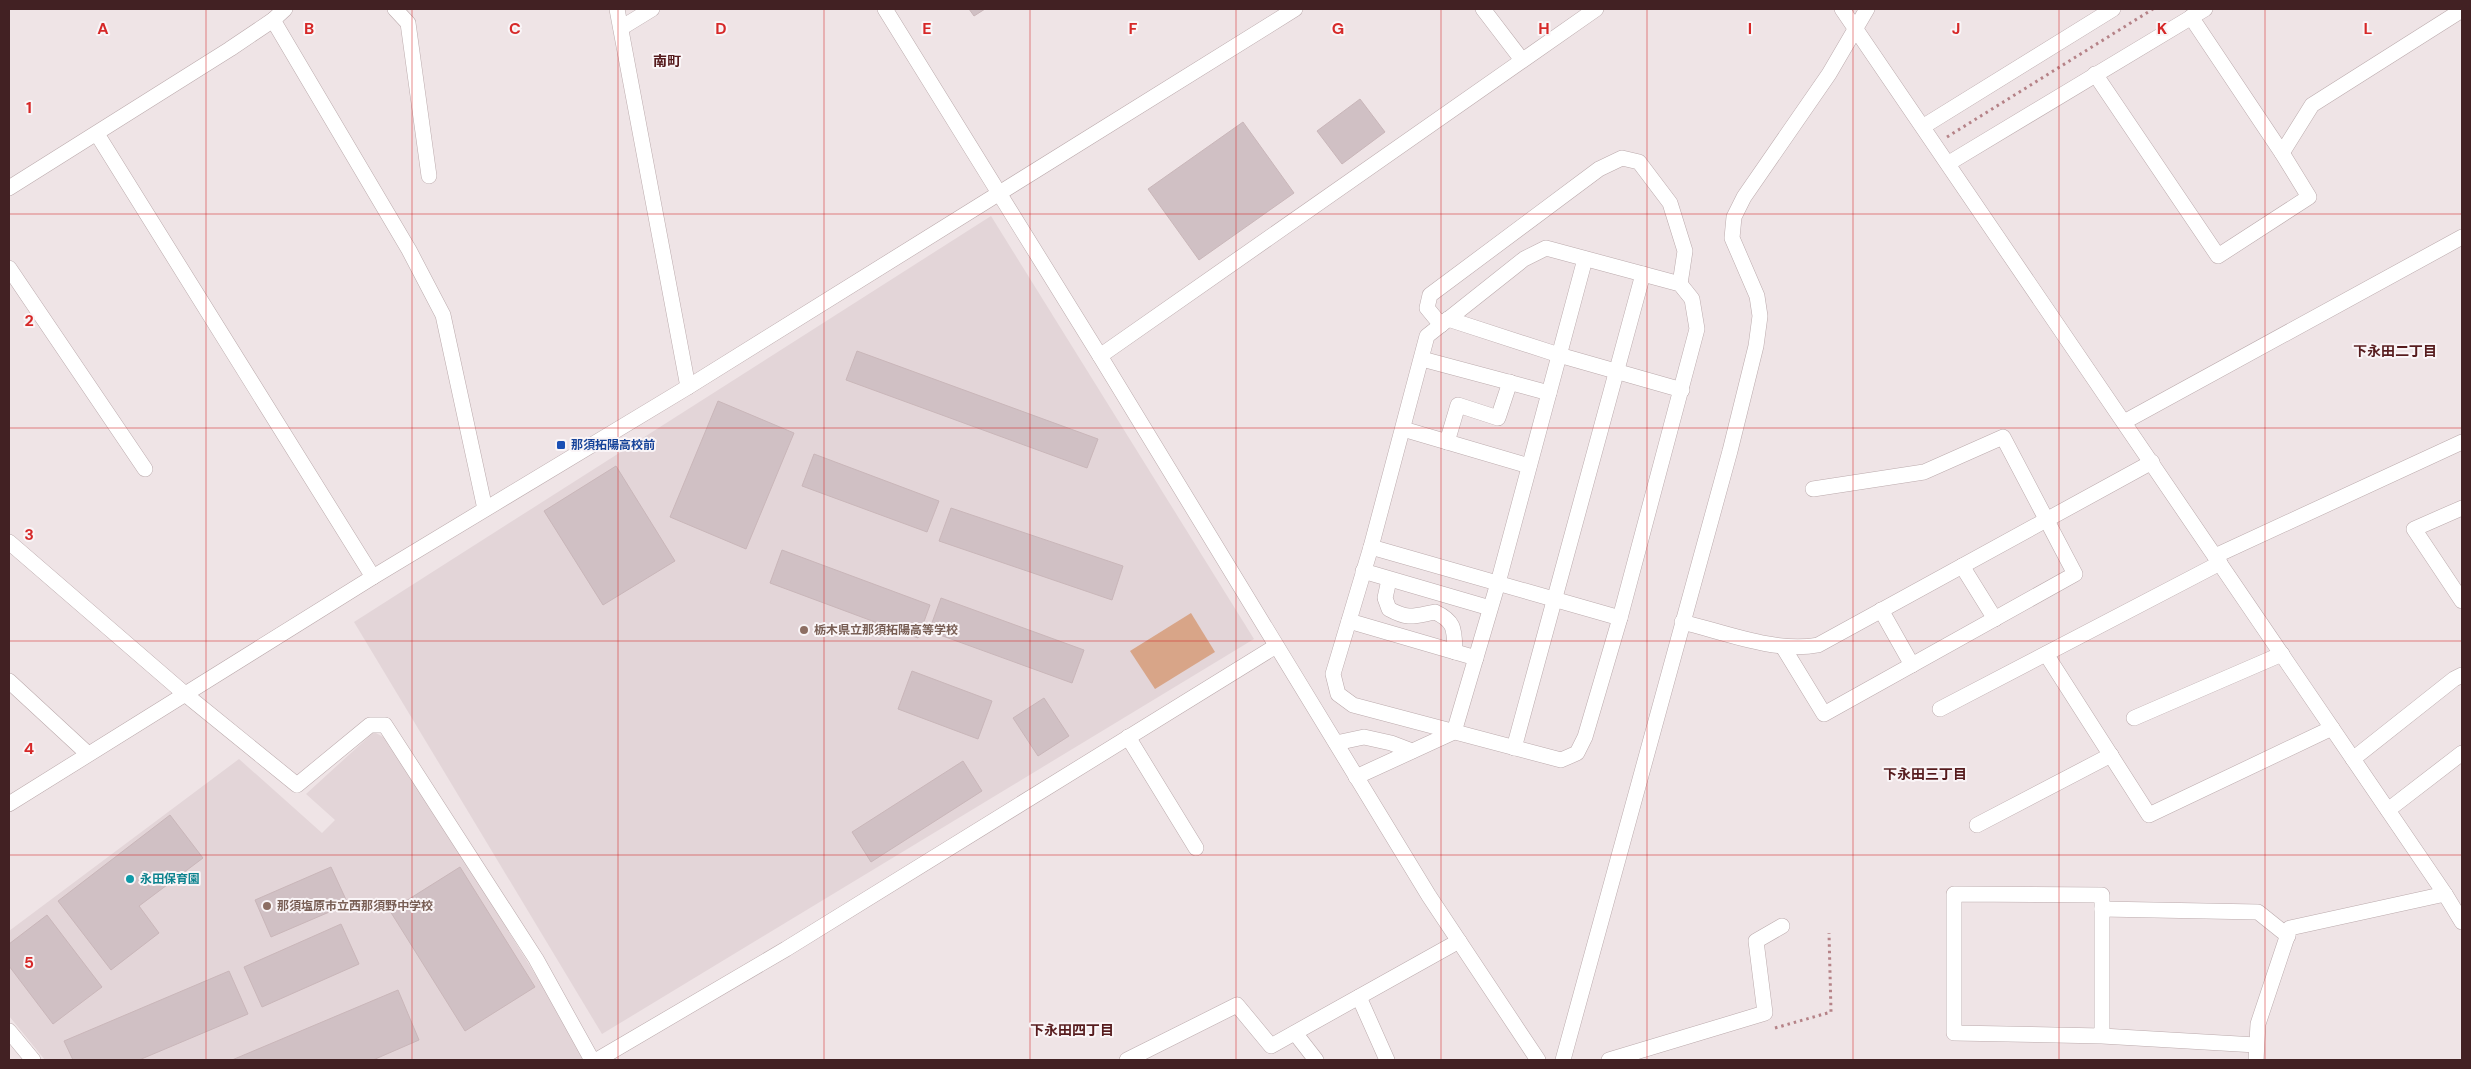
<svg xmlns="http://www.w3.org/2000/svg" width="2471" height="1069" font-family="'DM Sans','Noto Sans JP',sans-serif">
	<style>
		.built { fill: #e3d5d8 }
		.water { fill: #d8a588 }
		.building { fill: #d0c0c4; stroke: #c9b6b9 }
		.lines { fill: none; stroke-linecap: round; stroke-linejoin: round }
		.minor-casing { stroke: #bbaaac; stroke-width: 16 }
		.path { stroke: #b58287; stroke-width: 3; stroke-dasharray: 2.5 4; stroke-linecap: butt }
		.minor { stroke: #fff; stroke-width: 15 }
		.grid { fill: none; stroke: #d62828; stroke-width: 1; stroke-opacity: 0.55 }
		.transit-dot { fill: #1a4fb4; stroke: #faf5f7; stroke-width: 2 }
		.education-dot { fill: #8d6e63; stroke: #faf5f7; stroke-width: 2 }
		.culture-dot { fill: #0f9aa8; stroke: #faf5f7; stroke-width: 2 }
		.labels { text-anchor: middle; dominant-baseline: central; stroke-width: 4; stroke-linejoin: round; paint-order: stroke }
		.transit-label { font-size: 12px; font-weight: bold; fill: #164399; stroke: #faf5f7; text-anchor: start }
		.education-label { font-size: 12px; font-weight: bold; fill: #785e54; stroke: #faf5f7; text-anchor: start }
		.culture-label { font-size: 12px; font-weight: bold; fill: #0d838f; stroke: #faf5f7; text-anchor: start }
		.neighbourhood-label { font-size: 14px; font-weight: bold; fill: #561b1d; stroke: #faf5f7 }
		.grid-label { font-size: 16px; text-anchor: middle; font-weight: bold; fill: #d62828; stroke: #faf5f7; stroke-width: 4; stroke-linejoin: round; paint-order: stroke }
	</style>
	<rect width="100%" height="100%" fill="#efe4e6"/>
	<g class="built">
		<path d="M991 216 1254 639 602 1034 354 622Z"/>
		<path d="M374 732 391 741 588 1060H45L9 1016V931L239 759 322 833 335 820 306 794Z"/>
	</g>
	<path class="water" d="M1191 613 1215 652 1155 689 1130 651Z"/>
	<g class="building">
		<path d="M969 9H985L974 16Z"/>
		<path d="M1360 99 1385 132 1342 164 1317 131Z"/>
		<path d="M1243 122 1294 193 1199 260 1148 189Z"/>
		<path d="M857 351 1098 439 1087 468 846 380Z"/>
		<path d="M718 401 794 433 746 549 670 517Z"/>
		<path d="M814 454 939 501 927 532 802 486Z"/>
		<path d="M616 466 675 561 603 605 544 511Z"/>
		<path d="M951 508 1123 566 1112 600 939 541Z"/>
		<path d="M782 550 930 605 918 638 770 583Z"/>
		<path d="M941 598 1084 650 1072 683 929 631Z"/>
		<path d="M912 671 992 701 978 739 898 709Z"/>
		<path d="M1044 698 1069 736 1038 756 1013 718Z"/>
		<path d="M963 761 982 791 871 862 852 832Z"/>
		<path d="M170 815 203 858 139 906 159 933 111 970 58 901Z"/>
		<path d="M331 867 348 904 271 937 255 900Z"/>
		<path d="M460 867 535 987 465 1031 390 911Z"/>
		<path d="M47 915 102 987 53 1024 9 966V944Z"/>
		<path d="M341 924 359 964 262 1007 244 967Z"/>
		<path d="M229 971 248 1014 139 1060H73L64 1041Z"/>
		<path d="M398 990 419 1040 373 1060H232Z"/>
	</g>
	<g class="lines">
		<g class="minor-casing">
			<g id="minor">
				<path d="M395 9 408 23 429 176"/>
				<path d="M617 9 688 387"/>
				<path d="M885 9 1100 356 1429 896 1538 1060"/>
				<path d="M1483 9 1522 60"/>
				<path d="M1842 9 2445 894 2462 922"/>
				<path d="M2191 17 2282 153 2312 105 2462 10"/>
				<path d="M273 20 409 250 443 315 485 509"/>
				<path d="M621 28 652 9"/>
				<path d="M2095 74 2218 256 2309 197 2282 153"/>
				<path d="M1924 126 2113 9"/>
				<path d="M97 134 373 577"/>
				<path d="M1949 163 2205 9"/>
				<path d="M9 188 230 49 273 20 285 9"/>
				<path d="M1546 248 1680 284 1692 299 1697 329 1620 618 1585 737 1577 753 1561 760 1353 705 1338 694 1333 674 1371 547 1427 336 1524 259Z"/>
				<path d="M9 268 145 469"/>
				<path d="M1448 319 1559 355 1682 390"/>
				<path d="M1441 325 1427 308 1430 295 1599 169 1622 158 1639 162 1670 203 1685 251 1680 284"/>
				<path d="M1100 356 1596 9"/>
				<path d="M1422 359 1549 393"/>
				<path d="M2124 422 2462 237"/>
				<path d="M1403 429 1529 466"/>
				<path d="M1447 442 1458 405 1498 418 1510 382"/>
				<path d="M2462 508 2414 529 2462 601"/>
				<path d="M9 542 185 694 297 785 370 725H385L536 959 592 1060"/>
				<path d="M1371 547 1620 618"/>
				<path d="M2215 556 2462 442"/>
				<path d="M1962 566 1995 619"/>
				<path d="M1363 571 1490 608"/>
				<path d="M1389 580 1385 598 1389 609C1409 620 1414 616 1435 612 1456 622 1454 630 1455 652"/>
				<path d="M1881 610 1912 665"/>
				<path d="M1349 621 1476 658"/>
				<path d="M1682 622C1724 632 1775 653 1818 645L2152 462"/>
				<path d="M1783 647 1824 714 2075 574 2003 437 1924 472 1813 489"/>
				<path d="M2046 654 2149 815 2332 728"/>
				<path d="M9 681 88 754"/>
				<path d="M1940 709 2220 563"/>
				<path d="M2134 718 2282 654"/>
				<path d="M1128 737 1196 848"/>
				<path d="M1336 743 1364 737 1391 743 1412 751"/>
				<path d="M1514 748 1643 274"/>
				<path d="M2353 759 2454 679 2462 675"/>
				<path d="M1356 777 1454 732 1498 583 1585 259"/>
				<path d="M9 804 373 577 688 387 1295 9"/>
				<path d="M2388 810 2462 753"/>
				<path d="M1977 825 2111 755"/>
				<path d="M2102 909 2258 912 2288 936"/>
				<path d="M1359 997 1387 1060"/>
				<path d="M9 1031 33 1060"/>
				<path d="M1295 1033 1316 1060"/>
				<path d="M2102 1036V895L1954 894V1033L2102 1036 2256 1045"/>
				<path d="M597 1060 786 949 1276 646"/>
				<path d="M1127 1060 1237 1005 1271 1046 1459 941"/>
				<path d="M1563 1060 1730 451 1756 346 1760 316 1757 296 1732 238 1734 217 1744 197 1829 74 1867 9"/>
				<path d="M1609 1060 1765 1013 1756 941 1782 926"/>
				<path d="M2256 1060 2258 1024 2290 928 2445 894"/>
			</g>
		</g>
		<g class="path">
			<path d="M1947 137 2153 9"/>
			<path d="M1775 1028 1831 1012 1829 933"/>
		</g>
		<use href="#minor" class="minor"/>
	</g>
	<path class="grid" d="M206 9V1060M412 9V1060M618 9V1060M824 9V1060M1030 9V1060M1236 9V1060M1441 9V1060M1647 9V1060M1853 9V1060M2059 9V1060M2265 9V1060M9 214H2462M9 428H2462M9 641H2462M9 855H2462"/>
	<rect class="transit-dot" x="556" y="440" width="10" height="10" rx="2.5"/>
	<g class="education-dot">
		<circle cx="804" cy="630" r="5"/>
		<circle cx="267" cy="906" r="5"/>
	</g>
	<circle class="culture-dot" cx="130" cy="879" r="5"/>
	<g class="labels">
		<g class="transit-label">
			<text x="571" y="445">那須拓陽高校前</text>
		</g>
		<g class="education-label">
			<text x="814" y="630">栃木県立那須拓陽高等学校</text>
			<text x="277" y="906">那須塩原市立西那須野中学校</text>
		</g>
		<g class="culture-label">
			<text x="140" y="879">永田保育園</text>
		</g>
		<g class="neighbourhood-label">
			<text x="667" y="61">南町</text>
			<text x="2395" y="351">下永田二丁目</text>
			<text x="1925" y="774">下永田三丁目</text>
			<text x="1072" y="1030">下永田四丁目</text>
		</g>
	</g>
	<g class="grid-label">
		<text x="103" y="34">A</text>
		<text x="309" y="34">B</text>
		<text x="515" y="34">C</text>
		<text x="721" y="34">D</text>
		<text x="927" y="34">E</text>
		<text x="1133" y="34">F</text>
		<text x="1338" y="34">G</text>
		<text x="1544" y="34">H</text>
		<text x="1750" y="34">I</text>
		<text x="1956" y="34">J</text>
		<text x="2162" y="34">K</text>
		<text x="2368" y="34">L</text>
		<text x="29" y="113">1</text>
		<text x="29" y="326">2</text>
		<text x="29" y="540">3</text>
		<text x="29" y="754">4</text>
		<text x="29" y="968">5</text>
	</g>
	<rect width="2471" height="1069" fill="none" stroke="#422123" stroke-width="20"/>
</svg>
